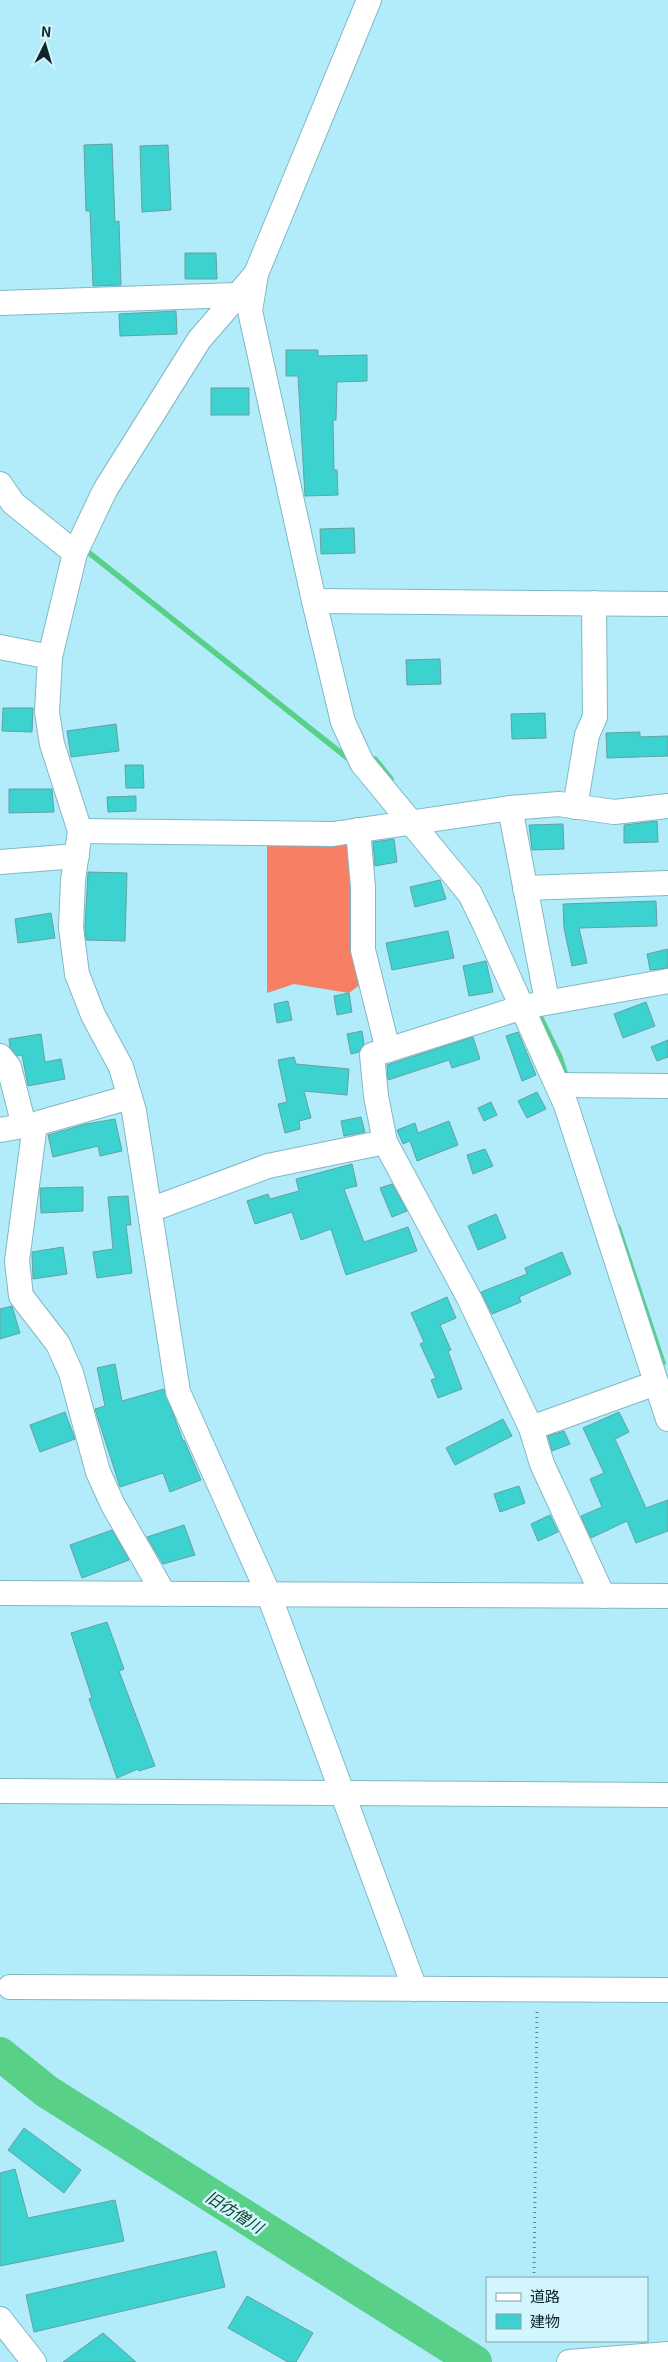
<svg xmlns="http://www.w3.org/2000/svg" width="668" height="2362" font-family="Georgia,'Noto Sans JP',serif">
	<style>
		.forest { fill: #f67f64 }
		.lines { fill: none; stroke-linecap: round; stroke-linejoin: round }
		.stream { stroke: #58d087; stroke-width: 5.5 }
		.river { stroke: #58d087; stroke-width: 34 }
		.building { fill: #3cd2d0; stroke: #66a1a0 }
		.minor-casing { stroke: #80b9c6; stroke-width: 26 }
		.path { stroke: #5e868f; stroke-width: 3; stroke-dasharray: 1 4; stroke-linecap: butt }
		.minor { stroke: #fff; stroke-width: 24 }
		.labels { text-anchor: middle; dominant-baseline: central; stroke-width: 5; stroke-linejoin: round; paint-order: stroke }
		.water-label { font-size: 16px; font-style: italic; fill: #114225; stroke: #d3f5fd }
	</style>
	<rect width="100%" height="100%" fill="#b2ecfa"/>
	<path class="forest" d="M267 835 357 836 370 977 349 993 294 984 267 993Z"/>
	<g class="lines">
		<g class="stream">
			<path d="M83 548 350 760H353"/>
			<path d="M367 760 375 759 391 779"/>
			<path d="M537 1010 560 1057 567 1079"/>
			<path d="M618 1227 663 1363"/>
		</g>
		<path class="river" d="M0 2054 46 2091 475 2362"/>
	</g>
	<g class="building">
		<path d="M112 144 115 222 119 221 121 285 93 286 90 211H86L84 145Z"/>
		<path d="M168 145 171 210 142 212 140 146Z"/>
		<path d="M185 253H216L217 279H185Z"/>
		<path d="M176 311 177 334 120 336 119 314Z"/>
		<path d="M286 350H318V356L367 355V381L337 382 336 420H333L334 470H337L338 495 305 496 298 376H286Z"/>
		<rect x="211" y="388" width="38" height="27"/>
		<path d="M354 528 355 553 321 554 320 529Z"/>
		<path d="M440 659 441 684 407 685 406 660Z"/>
		<path d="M3 708H33L32 732 2 731Z"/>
		<path d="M545 713 546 738 512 739 511 714Z"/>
		<path d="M116 724 119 751 71 757 67 731Z"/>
		<path d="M640 732V737L668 736V756L607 758 606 733Z"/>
		<path d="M125 765H143L144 788H126Z"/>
		<path d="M9 789H52L54 812 9 813Z"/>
		<path d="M136 796V811L108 812 107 797Z"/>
		<path d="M657 821 658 842 624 843V825Z"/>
		<path d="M563 824 564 849 532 850 529 825Z"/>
		<path d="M394 839 397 862 375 866 373 842Z"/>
		<path d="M88 872 127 873 125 941 86 940 85 927Z"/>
		<path d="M440 880 446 899 415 907 410 887Z"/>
		<path d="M656 901 657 926 579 928 587 963 572 966 564 928 563 904Z"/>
		<path d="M51 913 55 938 18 943 15 919Z"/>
		<path d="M448 931 454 958 392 970 386 943Z"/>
		<path d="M668 949V968L650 970 647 954Z"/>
		<path d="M486 961 493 992 469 996 463 966Z"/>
		<path d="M349 993 352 1012 337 1015 334 996Z"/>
		<path d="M288 1001 292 1020 277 1023 274 1004Z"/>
		<path d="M646 1002 655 1026 623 1038 614 1014Z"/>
		<path d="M362 1031 364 1044 359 1052 351 1054 347 1034Z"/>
		<path d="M518 1032 536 1075 522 1081 506 1036Z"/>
		<path d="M41 1034 45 1062 61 1059 65 1079 28 1086 22 1055 17 1056 10 1047 9 1039Z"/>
		<path d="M473 1037 480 1059 452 1068 449 1060 388 1080 387 1065Z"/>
		<path d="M668 1040V1057L657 1061 651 1047Z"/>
		<path d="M294 1057 296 1064 349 1069 347 1095 304 1091 311 1118 299 1121 300 1129 285 1133 278 1104 287 1102 278 1060Z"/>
		<path d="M537 1092 546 1109 527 1118 518 1101Z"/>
		<path d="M491 1102 497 1115 484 1121 478 1108Z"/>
		<path d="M361 1117 365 1132 344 1136 341 1121Z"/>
		<path d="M115 1119 122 1151 100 1156 98 1146 53 1157 48 1135 86 1124Z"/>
		<path d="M449 1121 458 1145 417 1161 410 1141 403 1144 397 1130 415 1123 418 1133Z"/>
		<path d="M485 1149 493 1166 473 1174 467 1155Z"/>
		<path d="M352 1164 357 1186 344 1189 364 1242 408 1227 417 1251 346 1275 331 1229 301 1240 292 1212 255 1224 247 1201 268 1194 270 1199 299 1191 296 1179Z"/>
		<path d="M392 1184 407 1211 392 1217 380 1188Z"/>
		<path d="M83 1187V1211L41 1213 40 1188Z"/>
		<path d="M128 1196 131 1225H126L132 1273 97 1278 93 1252 113 1249 108 1197Z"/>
		<path d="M496 1214 506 1238 478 1250 468 1226Z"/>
		<path d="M63 1247 67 1274 33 1279 32 1252Z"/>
		<path d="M562 1252 571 1274 519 1297 521 1302 492 1314 481 1292 527 1274 525 1268Z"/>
		<path d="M447 1297 456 1318 440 1325 451 1350 448 1351 462 1389 438 1398 431 1380 436 1378 420 1344 424 1342 411 1313Z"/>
		<path d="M12 1306 20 1333 0 1339V1309Z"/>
		<path d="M115 1364 122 1401 164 1389 183 1441 184 1440 201 1480 170 1492 163 1473 120 1487 95 1409 105 1406 97 1368Z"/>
		<path d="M65 1412 75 1439 40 1452 30 1425Z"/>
		<path d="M619 1412 629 1432 615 1439 646 1508 668 1500V1531L636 1543 627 1521 591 1538 581 1516 602 1507 590 1479 604 1473 583 1428Z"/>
		<path d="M503 1419 512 1436 455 1465 446 1448Z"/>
		<path d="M564 1431 570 1444 552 1451 548 1436Z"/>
		<path d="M519 1486 525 1503 500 1512 494 1494Z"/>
		<path d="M550 1515 558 1532 538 1541 531 1524Z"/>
		<path d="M184 1525 195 1555 163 1564 147 1537Z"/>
		<path d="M112 1530 129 1560 82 1578 70 1545Z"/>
		<path d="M107 1622 124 1669 119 1671 155 1766 139 1771 138 1769 117 1778 89 1699 92 1698 71 1633Z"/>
		<path d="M24 2128 81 2170 64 2193 8 2150Z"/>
		<path d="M15 2169 28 2218 115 2200 124 2241 0 2266V2173Z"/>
		<path d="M216 2251 225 2287 34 2332 26 2295Z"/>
		<path d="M247 2296 313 2333 296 2362H288L228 2328Z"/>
		<path d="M103 2333 136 2362H63Z"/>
	</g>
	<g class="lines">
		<g class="minor-casing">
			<g id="minor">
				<path d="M369 0 256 274 250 311 314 601 343 722 362 763 470 894 485 925 566 1105 668 1419"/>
				<path d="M256 274 199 340 105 490 75 553 50 657 47 712 52 744 80 831 73 880 71 928 77 974 93 1015 121 1067 134 1111 178 1392 269 1595 415 1989"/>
				<path d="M0 303 237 295"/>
				<path d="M0 484 13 503 75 553"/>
				<path d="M314 601 668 604"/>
				<path d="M0 647 50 657"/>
				<path d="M575 807 587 735 595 717 594 603"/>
				<path d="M510 808 547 1001"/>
				<path d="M358 830 363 887V950L388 1050"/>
				<path d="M80 831 333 834 510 808 559 804 614 812 668 806"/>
				<path d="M0 862 77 856"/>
				<path d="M525 888 668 883"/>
				<path d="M0 1056 9 1067 24 1126"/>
				<path d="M557 1085 668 1086"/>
				<path d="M35 1124 17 1261 21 1296 58 1344 71 1373 98 1472 113 1505 164 1594"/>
				<path d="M0 1130 35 1124 130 1097"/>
				<path d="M150 1210 268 1166 385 1142"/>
				<path d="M531 1428 656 1383"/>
				<path d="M0 1593 668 1596"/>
				<path d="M603 1596 542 1464 531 1428 469 1298 385 1142 376 1096 372 1055 523 1007 668 981"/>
				<path d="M0 1791 668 1795"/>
				<path d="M10 1987 668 1990"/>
				<path d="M0 2319 34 2362"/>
				<path d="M569 2362 668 2354"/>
			</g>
		</g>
		<path class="path" d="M534 2278 537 2010"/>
		<use href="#minor" class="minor"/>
	</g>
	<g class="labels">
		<g class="water-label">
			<text transform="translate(235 2211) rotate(32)">旧彷僧川</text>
		</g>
	</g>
	<rect x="486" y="2277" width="162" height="65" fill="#d3f5fd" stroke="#84a2a9"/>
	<rect x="496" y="2293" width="25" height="8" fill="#ffffff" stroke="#84a2a9"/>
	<text x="530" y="2302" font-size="15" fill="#0e252a">道路</text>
	<rect x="496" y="2314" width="25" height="15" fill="#3cd2d0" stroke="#84a2a9"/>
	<text x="530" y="2327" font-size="15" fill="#0e252a">建物</text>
	<g transform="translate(45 45) rotate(5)" stroke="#d3f5fd" stroke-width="4" paint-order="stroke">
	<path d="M0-4L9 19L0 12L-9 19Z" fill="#0e252a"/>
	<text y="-8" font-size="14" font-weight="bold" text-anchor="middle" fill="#0e252a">N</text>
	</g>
</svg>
